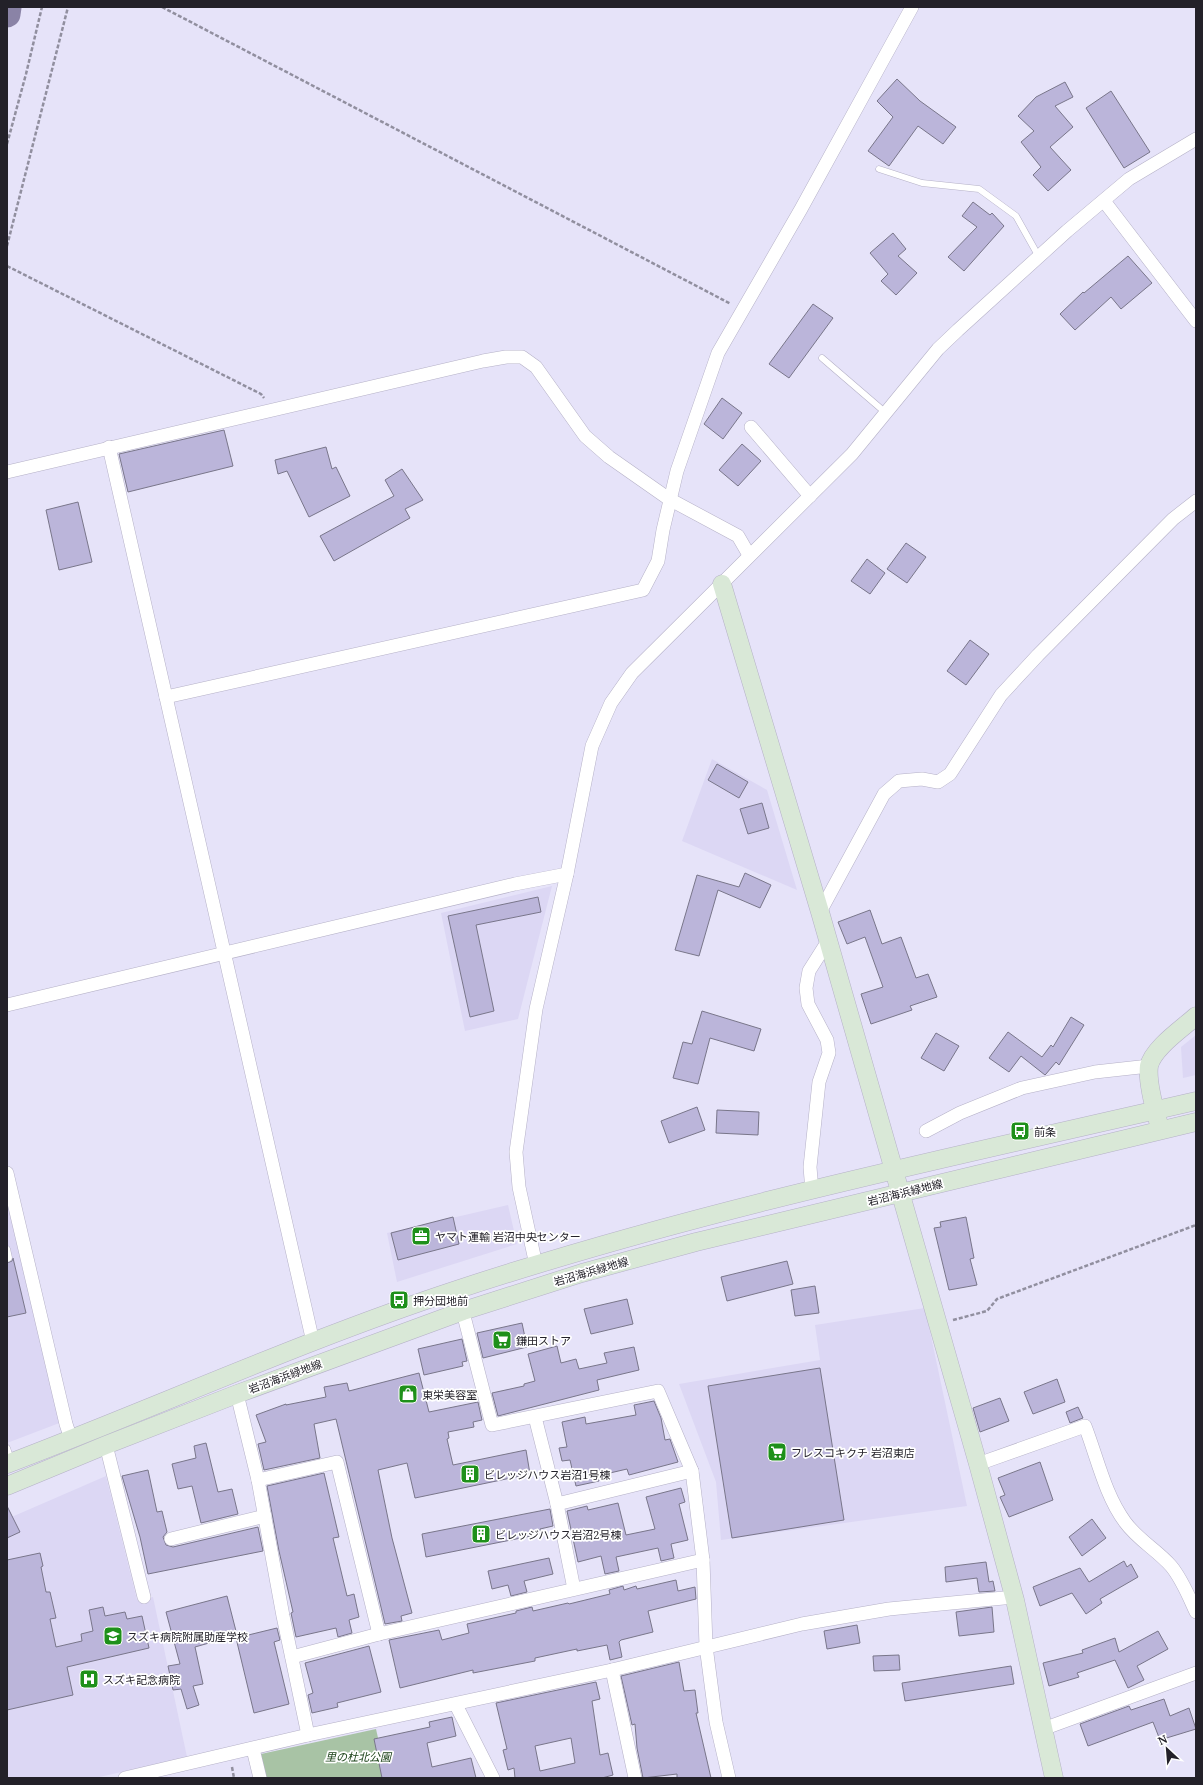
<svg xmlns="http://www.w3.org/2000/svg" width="1203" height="1785" font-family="'Noto Serif','Noto Sans JP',serif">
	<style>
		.built { fill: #dcd7f4 }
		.green { fill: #a8c3a5 }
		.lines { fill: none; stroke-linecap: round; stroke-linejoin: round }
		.river { stroke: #8a83a6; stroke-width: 27 }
		.building { fill: #bbb5da; stroke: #79768a; fill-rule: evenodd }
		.lane-casing { stroke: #b5b1c7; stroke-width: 7 }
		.street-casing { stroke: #b5b1c7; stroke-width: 14 }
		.secondary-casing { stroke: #b5b1c7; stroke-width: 19 }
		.path { stroke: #918f9f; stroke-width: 2.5; stroke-dasharray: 4 2; stroke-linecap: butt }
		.lane { stroke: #fff; stroke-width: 6 }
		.street { stroke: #fff; stroke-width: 13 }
		.secondary { stroke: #d9e8d7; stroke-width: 18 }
		.labels { text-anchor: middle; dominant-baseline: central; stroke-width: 3.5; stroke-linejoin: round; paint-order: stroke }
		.poi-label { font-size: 11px; fill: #232129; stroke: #fff; text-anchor: start }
		.street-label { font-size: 11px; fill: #232129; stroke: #fff }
		.park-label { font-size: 11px; font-style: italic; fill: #1b4218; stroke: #fff }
	</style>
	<rect width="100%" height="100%" fill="#e6e3f9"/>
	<g class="built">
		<path d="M712 759 767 790 797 890 682 841Z"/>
		<path d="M552 886 518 1019 465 1031 441 913Z"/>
		<path d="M1196 1035V1075L1183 1078 1181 1047Z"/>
		<path d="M7 1195 62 1422 7 1443Z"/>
		<path d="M508 1205 517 1244 397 1282 387 1233Z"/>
		<path d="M925 1308 967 1506 721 1540 716 1482 679 1384 820 1360 815 1325Z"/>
		<path d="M106 1476 137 1600 153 1597 187 1757 95 1778H7V1519Z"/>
	</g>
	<path class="green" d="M376 1729 387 1778H266L261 1754Z"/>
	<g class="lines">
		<path class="river" d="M7 14 8 7"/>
	</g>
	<g class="building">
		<path d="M897 79 920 101 956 127 943 144 918 126 889 166 868 151 893 117 877 101Z"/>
		<path d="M1065 82 1073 97 1055 106 1073 127 1050 147 1071 170 1048 191 1033 175 1041 167 1021 142 1034 131 1018 116 1036 97Z"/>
		<path d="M1111 91 1150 152 1124 168 1086 108Z"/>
		<path d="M973 202 990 215 992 213 1004 226 964 271 948 257 977 227 962 216Z"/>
		<path d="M893 233 906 249 898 256 917 273 896 295 881 281 888 274 870 253Z"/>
		<path d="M1128 256 1152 283 1121 309 1111 297 1075 330 1060 314 1083 292 1084 293Z"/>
		<path d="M813 304 833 318 789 378 769 364Z"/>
		<path d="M722 398 742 413 723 439 704 424Z"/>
		<path d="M224 430 233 466 128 492 119 454Z"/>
		<path d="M742 444 761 461 738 486 719 470Z"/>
		<path d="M326 447 332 469 336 467 350 496 309 517 287 471 278 474 275 460Z"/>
		<path d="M402 469 423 500 405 509 410 518 334 561 320 536 394 496 385 480Z"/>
		<path d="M78 502 92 562 59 570 46 510Z"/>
		<path d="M906 543 926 557 907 583 887 569Z"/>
		<path d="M867 559 885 573 870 594 851 581Z"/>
		<path d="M970 640 989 654 966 685 947 671Z"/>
		<path d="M717 764 748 782 739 798 708 780Z"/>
		<path d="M762 803 769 828 748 834 740 809Z"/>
		<path d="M745 873 771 885 760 908 718 890 699 956 675 950 697 875 739 887Z"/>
		<path d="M538 897 541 912 476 925 494 1011 470 1017 448 916Z"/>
		<path d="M870 910 882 944 901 937 916 978 928 974 937 997 910 1006 912 1010 871 1024 861 994 883 987 865 937 847 944 838 922Z"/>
		<path d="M702 1011 761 1029 754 1051 710 1038 698 1084 673 1078 683 1042 692 1044Z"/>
		<path d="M1071 1017 1084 1025 1059 1065 1056 1062 1046 1074 1045 1075 1021 1056 1009 1072 989 1058 1008 1032 1042 1057 1051 1045 1053 1047Z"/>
		<path d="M936 1033 959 1046 944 1071 921 1058Z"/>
		<path d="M697 1107 705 1130 669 1143 661 1121Z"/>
		<path d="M717 1110 759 1112 758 1135 716 1133Z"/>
		<path d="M453 1217 459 1244 398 1260 391 1233Z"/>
		<path d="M966 1217 974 1258 970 1259 977 1285 949 1290 934 1228 941 1227 940 1222Z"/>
		<path d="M13 1258 26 1313 7 1317V1263L12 1261Z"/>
		<path d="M787 1261 793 1284 727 1301 721 1277Z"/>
		<path d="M815 1286 819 1313 795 1316 791 1290Z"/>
		<path d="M627 1299 633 1324 591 1334 584 1309Z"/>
		<path d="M522 1323 527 1347 483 1358 477 1333Z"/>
		<path d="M462 1339 467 1361 462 1362 463 1366 424 1375 418 1349Z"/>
		<path d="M557 1346 561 1363 576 1359 579 1369 607 1363 604 1353 634 1347 639 1370 597 1380 599 1390 498 1416 492 1393 524 1386V1384L535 1381 528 1354Z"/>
		<path d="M820 1368 844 1520 732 1538 708 1386Z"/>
		<path d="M419 1373 429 1412 478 1402 482 1420 473 1422 474 1427 448 1432 449 1438 447 1439 453 1465 526 1450 530 1474 415 1498 407 1463 378 1470 392 1538 412 1613 401 1616 402 1621 385 1624 336 1419 314 1424 320 1458 264 1470 258 1444 266 1442 256 1415 286 1404V1405L326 1397 324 1387 347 1383 349 1391Z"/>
		<path d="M1057 1379 1065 1402 1033 1414 1024 1392Z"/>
		<path d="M1000 1398 1009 1421 980 1432 973 1408Z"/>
		<path d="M654 1401 661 1418 665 1440 670 1439 678 1462 629 1475 627 1469 597 1476 599 1481 576 1486 570 1460 562 1461 559 1448 567 1447 562 1422 585 1417 586 1424 636 1415 634 1405Z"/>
		<path d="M1078 1407 1083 1418 1070 1423 1066 1412Z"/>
		<path d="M206 1443 218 1492 232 1489 238 1514 201 1523 192 1486 178 1489 172 1464 196 1458 194 1446Z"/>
		<path d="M1040 1462 1053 1500 1009 1517 1000 1497 1005 1495 998 1478Z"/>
		<path d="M148 1470 157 1512 162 1511 167 1532 163 1537 166 1545 173 1547 258 1527 263 1551 148 1574 140 1537 122 1476Z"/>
		<path d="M324 1473 339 1537 333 1538 347 1596 354 1594 359 1617 349 1620 352 1633 338 1637 336 1628 296 1637 291 1613 293 1612 279 1551 267 1486Z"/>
		<path d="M681 1488 685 1502 679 1504 688 1540 671 1544 674 1558 661 1561 658 1548 616 1557 619 1571 605 1574 601 1556 578 1562 567 1511 587 1506 588 1510 618 1503 626 1535 655 1529 646 1497Z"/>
		<path d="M7 1506 20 1532 7 1538Z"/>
		<path d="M550 1509 553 1526 540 1529 541 1534 426 1557 422 1534Z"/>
		<path d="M1092 1519 1106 1538 1082 1556 1069 1537Z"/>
		<path d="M40 1553 43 1566 41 1567 46 1592H50L56 1618 50 1619 56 1647 82 1641 81 1634 93 1631 89 1610 103 1607 105 1616 125 1612 127 1619 142 1616 149 1648 67 1667 73 1695 7 1710V1560Z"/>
		<path d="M549 1558 553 1574 524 1581 527 1592 511 1596 508 1585 492 1589 488 1571Z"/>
		<path d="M1124 1561 1127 1567 1131 1564 1138 1577 1100 1599 1102 1603 1086 1614 1072 1593 1040 1606 1033 1587 1080 1568 1089 1582Z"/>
		<path d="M986 1562 989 1582 993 1581 995 1591 979 1592 977 1578 946 1582 945 1567Z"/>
		<path d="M676 1580 678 1591 695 1587 696 1599 648 1611 653 1632 621 1640 619 1642 622 1657 610 1660 607 1645 577 1651V1649L535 1658V1661L473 1673V1670L400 1688 389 1640 439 1630 442 1640 469 1633 467 1624 516 1613V1611L532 1607 533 1611 568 1603 569 1604 610 1594 609 1590 623 1586 624 1590 636 1586 637 1589Z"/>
		<path d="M227 1596 237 1635 195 1647 203 1684 193 1686 199 1705 187 1709 181 1689 173 1690 168 1666 180 1664 166 1612Z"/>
		<path d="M992 1607 994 1632 959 1636 956 1612Z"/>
		<path d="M857 1625 860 1643 827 1649 824 1631Z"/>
		<path d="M277 1628 280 1640 274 1642 289 1704 254 1713 236 1638Z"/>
		<path d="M1158 1631 1168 1649 1137 1666 1144 1680 1128 1688 1115 1660 1077 1673 1079 1677 1049 1686 1043 1663 1083 1653 1082 1650 1115 1638 1119 1652Z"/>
		<path d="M369 1646 381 1692 337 1703 338 1707 312 1713 308 1695 313 1693 305 1663Z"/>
		<path d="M899 1655 900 1670 874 1671 873 1656Z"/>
		<path d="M679 1662 684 1691 695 1690 698 1713H696L711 1778H677V1774L643 1778 637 1748 635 1724 632 1725 621 1676Z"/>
		<path d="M1011 1666 1014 1684 905 1701 902 1683Z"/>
		<path d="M596 1682 600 1699 592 1701 600 1755 608 1753 613 1775 602 1778H515L514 1768 508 1770 503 1750 507 1749 496 1703ZM571 1738 575 1763 540 1771 535 1746Z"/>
		<path d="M1164 1699 1170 1716 1189 1708 1196 1729 1160 1740 1153 1722 1088 1746 1080 1724 1129 1706 1131 1710Z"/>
		<path d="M452 1717 456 1736 427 1743 432 1767 471 1758 476 1778H382L374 1739 430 1727 429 1722Z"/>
	</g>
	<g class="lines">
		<g class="lane-casing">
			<g id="lane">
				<path d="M879 169 922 183 979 189 1016 216 1039 257"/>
				<path d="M822 358 886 413"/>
				<path d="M7 1249 9 1258 7 1259"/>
				<path d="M7 1448 11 1460"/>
			</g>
		</g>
		<g class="street-casing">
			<g id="street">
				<path d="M1104 201 1196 321"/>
				<path d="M751 427 810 496"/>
				<path d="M109 447 313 1342"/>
				<path d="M7 472 483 361 506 357H522L536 367 585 436 609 457 669 499 738 536 749 555"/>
				<path d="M166 697 643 590 658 561 663 530 677 471 718 353 801 209 912 7"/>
				<path d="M820 912 884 794 899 781 922 779 938 782 950 774 1001 695 1038 655 1173 519 1196 501"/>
				<path d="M7 1005 515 884 567 874"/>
				<path d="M926 1131 960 1113 1022 1088 1095 1072 1149 1066"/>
				<path d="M7 1173 66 1424 71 1439"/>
				<path d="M812 1191 810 1167 819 1082 829 1053 827 1040 808 1004 806 988 809 971 828 941"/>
				<path d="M536 1265 519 1187 516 1152 536 1009 567 874 592 746 611 703 632 673 852 454 938 349 958 330 1067 231 1129 179 1196 139"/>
				<path d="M457 1289 492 1425 658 1391 692 1471 703 1560 706 1646 716 1722 729 1778"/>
				<path d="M237 1394 258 1480 283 1616 308 1735"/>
				<path d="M535 1417 557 1504 692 1471"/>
				<path d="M106 1445 144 1597"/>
				<path d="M978 1464 1085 1426C1097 1457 1105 1495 1125 1522 1138 1540 1157 1550 1171 1566 1182 1579 1189 1597 1196 1612"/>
				<path d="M258 1480 337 1462 379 1634 703 1560"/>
				<path d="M557 1504 574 1589"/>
				<path d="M171 1539 265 1516"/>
				<path d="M292 1657 379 1634"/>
				<path d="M612 1670 635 1778"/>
				<path d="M456 1705 493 1778"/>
				<path d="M1043 1729 1196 1673"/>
				<path d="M253 1749 260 1778"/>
				<path d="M125 1778 308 1735 612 1670 802 1624 889 1609 1014 1597"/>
			</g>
		</g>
		<g class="secondary-casing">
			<g id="secondary">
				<path d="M722 584 820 912 978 1464 1015 1600 1054 1778"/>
				<path d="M1158 1121C1154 1107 1147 1081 1149 1066 1153 1048 1183 1028 1196 1016"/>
				<path d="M7 1464C157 1407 304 1340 456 1290 698 1210 948 1158 1196 1101"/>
				<path d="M7 1486 106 1445 237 1394 463 1311 582 1273 696 1242 1196 1122"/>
			</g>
		</g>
		<g class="path">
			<path d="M162 7 731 304"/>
			<path d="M7 144 26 74 42 7"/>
			<path d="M7 246 68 7"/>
			<path d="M7 266 261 394 264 398"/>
			<path d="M953 1320 987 1311 997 1299 1196 1225"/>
			<path d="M232 1767 234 1778"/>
		</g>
		<use href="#lane" class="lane"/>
		<use href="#street" class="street"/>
		<use href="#secondary" class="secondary"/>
	</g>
	<defs>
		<g id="bus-square" transform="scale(1)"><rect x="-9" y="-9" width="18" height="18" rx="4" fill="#1e901a" stroke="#fff"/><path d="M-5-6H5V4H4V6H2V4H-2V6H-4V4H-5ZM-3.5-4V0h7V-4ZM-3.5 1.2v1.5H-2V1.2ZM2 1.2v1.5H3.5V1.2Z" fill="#fff"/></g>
		<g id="office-square" transform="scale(1)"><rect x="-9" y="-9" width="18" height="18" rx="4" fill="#1e901a" stroke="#fff"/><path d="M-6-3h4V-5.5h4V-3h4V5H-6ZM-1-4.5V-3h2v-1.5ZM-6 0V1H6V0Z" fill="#fff"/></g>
		<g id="supermarket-square" transform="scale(1)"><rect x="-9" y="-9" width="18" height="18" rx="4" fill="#1e901a" stroke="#fff"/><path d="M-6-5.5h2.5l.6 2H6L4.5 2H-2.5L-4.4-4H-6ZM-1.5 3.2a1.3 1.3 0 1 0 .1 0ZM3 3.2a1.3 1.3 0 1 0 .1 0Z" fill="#fff"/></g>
		<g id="shop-square" transform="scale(1)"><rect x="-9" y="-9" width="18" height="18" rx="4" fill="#1e901a" stroke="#fff"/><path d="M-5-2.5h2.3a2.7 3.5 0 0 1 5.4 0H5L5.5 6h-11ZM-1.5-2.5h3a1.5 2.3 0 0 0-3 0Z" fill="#fff"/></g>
		<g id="building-square" transform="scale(1)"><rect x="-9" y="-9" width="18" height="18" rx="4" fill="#1e901a" stroke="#fff"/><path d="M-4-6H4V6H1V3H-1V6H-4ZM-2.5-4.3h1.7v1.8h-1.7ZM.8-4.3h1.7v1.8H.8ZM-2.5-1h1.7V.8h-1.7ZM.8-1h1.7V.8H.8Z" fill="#fff"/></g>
		<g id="school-square" transform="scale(1)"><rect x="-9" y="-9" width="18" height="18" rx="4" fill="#1e901a" stroke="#fff"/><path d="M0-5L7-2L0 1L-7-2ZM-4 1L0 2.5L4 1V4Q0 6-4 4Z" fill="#fff"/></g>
		<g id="hospital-square" transform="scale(1)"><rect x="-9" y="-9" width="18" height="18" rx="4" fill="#1e901a" stroke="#fff"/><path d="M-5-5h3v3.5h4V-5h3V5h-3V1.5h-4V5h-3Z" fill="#fff"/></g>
	</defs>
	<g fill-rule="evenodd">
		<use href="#bus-square" x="1020" y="1131"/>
		<use href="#office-square" x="421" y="1236"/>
		<use href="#bus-square" x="399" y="1300"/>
		<use href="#supermarket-square" x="502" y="1340"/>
		<use href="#shop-square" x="408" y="1394"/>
		<use href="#supermarket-square" x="777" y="1452"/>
		<use href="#building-square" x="470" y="1474"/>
		<use href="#building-square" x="481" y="1534"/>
		<use href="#school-square" x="113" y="1636"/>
		<use href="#hospital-square" x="89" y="1679"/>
	</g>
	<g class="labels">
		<g class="poi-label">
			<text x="1034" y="1131">前条</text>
			<text x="435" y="1236">ヤマト運輸 岩沼中央センター</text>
			<text x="413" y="1300">押分団地前</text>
			<text x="516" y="1340">鎌田ストア</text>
			<text x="422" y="1394">東栄美容室</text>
			<text x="791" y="1452">フレスコキクチ 岩沼東店</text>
			<text x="484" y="1474">ビレッジハウス岩沼1号棟</text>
			<text x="495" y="1534">ビレッジハウス岩沼2号棟</text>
			<text x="127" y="1636">スズキ病院附属助産学校</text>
			<text x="103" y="1679">スズキ記念病院</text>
		</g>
		<g class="street-label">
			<text transform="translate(905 1192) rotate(-14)">岩沼海浜緑地線</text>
			<text transform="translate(591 1271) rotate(-16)">岩沼海浜緑地線</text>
			<text transform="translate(285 1376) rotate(-20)">岩沼海浜緑地線</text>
		</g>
		<g class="park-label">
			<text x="358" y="1756">里の杜北公園</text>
		</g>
	</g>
	<rect width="1203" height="1785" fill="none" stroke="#232129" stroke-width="16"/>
	<g transform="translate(1167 1749) rotate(334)" stroke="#ffffff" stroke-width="3" paint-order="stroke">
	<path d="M0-3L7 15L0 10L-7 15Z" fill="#232129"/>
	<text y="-6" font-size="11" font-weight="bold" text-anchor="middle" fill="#232129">N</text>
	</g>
</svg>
